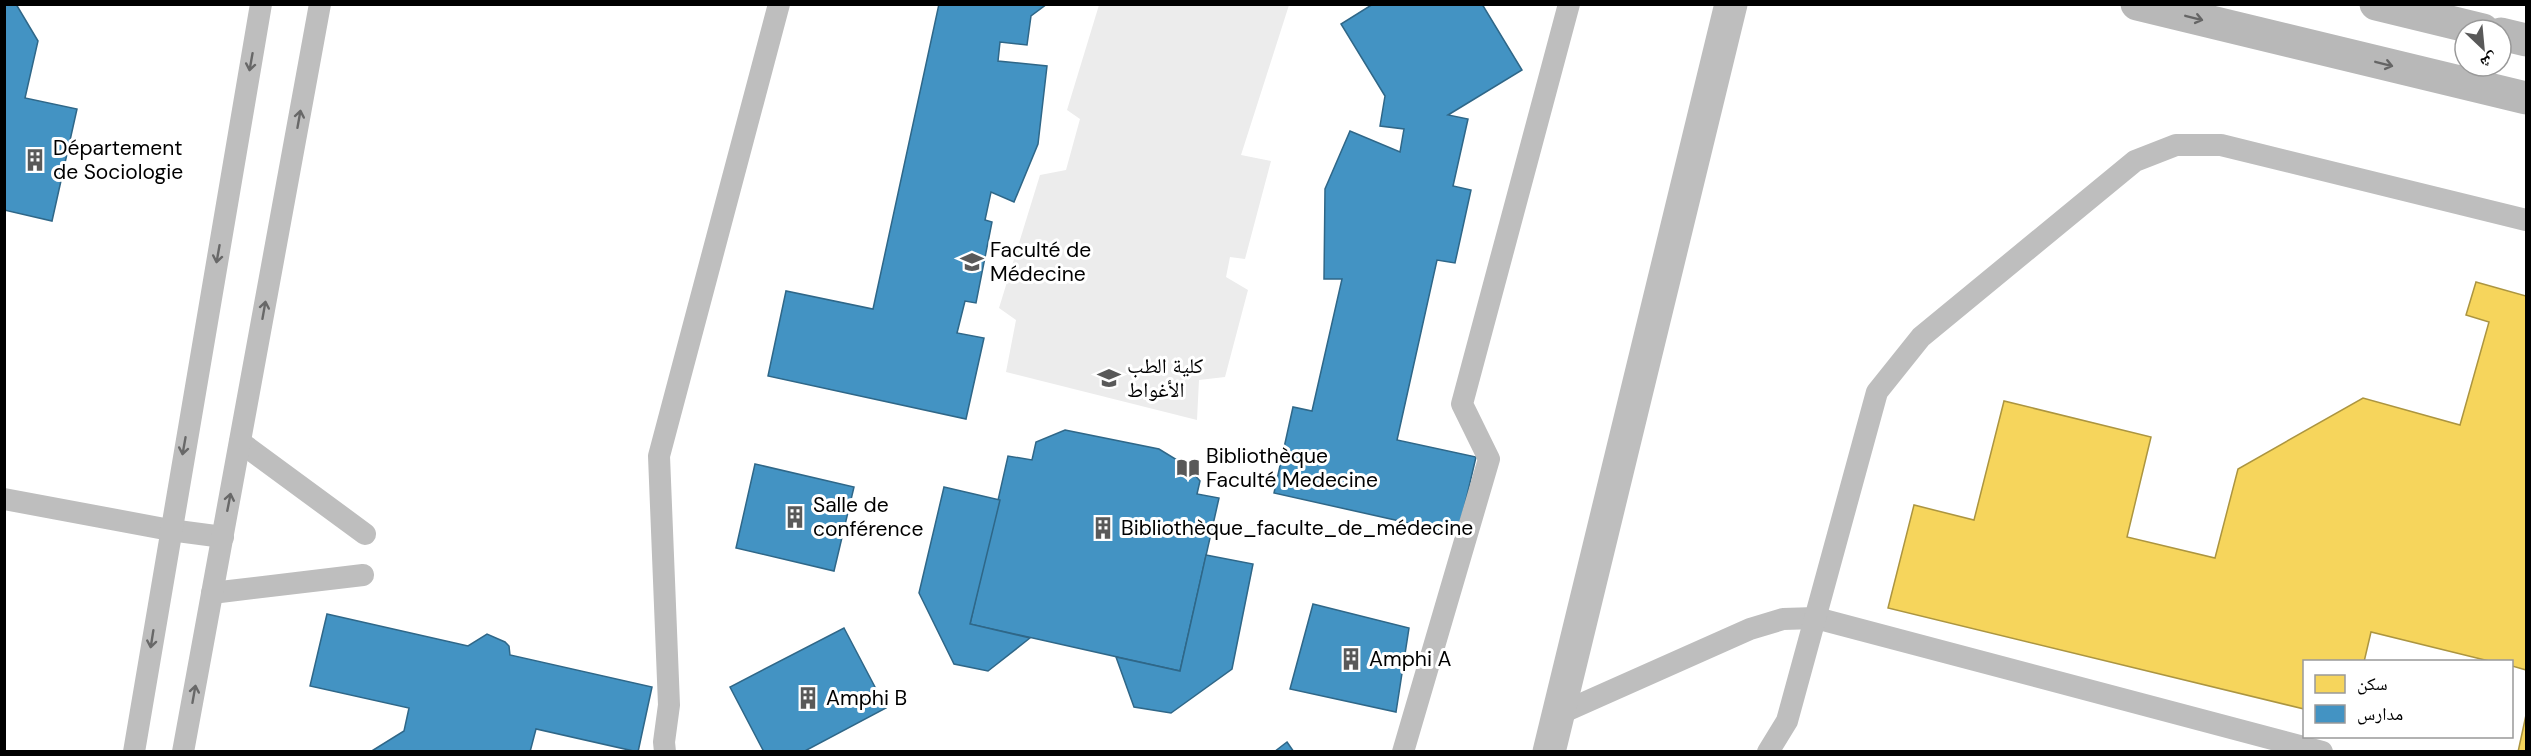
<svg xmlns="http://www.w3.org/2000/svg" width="2531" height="756" font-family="'DM Sans','Noto Naskh Arabic',sans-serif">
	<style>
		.green { fill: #ececec }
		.homes { fill: #f6d55c; stroke: #ac9540; stroke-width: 1.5 }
		.schools { fill: #4393c3; stroke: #2f6788; stroke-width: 1.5 }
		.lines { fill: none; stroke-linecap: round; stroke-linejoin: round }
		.service { stroke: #bebebe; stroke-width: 22 }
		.tertiary { stroke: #bebebe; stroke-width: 33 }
		.secondary { stroke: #b8b8b8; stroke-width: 33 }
		.oneway { stroke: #656565 }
		.oneway2 { stroke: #686868 }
		.labels { text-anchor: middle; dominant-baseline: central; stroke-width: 6; stroke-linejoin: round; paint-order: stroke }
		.poi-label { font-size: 21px; fill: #000; stroke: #fff; text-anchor: start }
	</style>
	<rect width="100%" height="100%" fill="#fff"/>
	<path class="green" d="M1099 5H1289L1241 155 1271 161 1245 259 1230 257 1226 277 1248 290 1225 377 1199 380 1197 420 1006 372 1016 320 999 308 1040 175 1066 170 1080 119 1067 110Z"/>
	<g class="homes">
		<path d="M2476 282 2526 296V670L2512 666V662H2493L2371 632 2364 662H2304V709L1888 608 1914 505 1974 520 2004 401 2151 437 2127 537 2215 558 2238 469 2363 398 2460 425 2489 322 2466 315Z"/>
		<path d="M2526 715V752H2518Z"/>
	</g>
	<g class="schools">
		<path d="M4 4H16L38 41 25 98 77 109 52 221 4 210Z"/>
		<path d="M939 4H1047L1031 16 1027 45 1000 42 998 61 1047 66 1038 144 1014 202 991 192 985 220 992 222 976 303 965 301 957 333 984 338 966 419 768 376 786 291 873 309Z"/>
		<path d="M1373 4H1482L1522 70 1448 115 1468 119 1453 186 1471 190 1455 263 1437 260 1397 440 1476 457 1458 534 1274 493 1293 407 1312 411 1342 279H1324L1325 189 1350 131 1400 152 1404 129 1380 126 1385 96 1341 24Z"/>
		<path d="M1065 430 1159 449 1187 466 1200 481 1197 494 1219 498 1180 671 970 624 1008 456 1032 460 1036 442Z"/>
		<path d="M755 464 854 487 834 571 736 548Z"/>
		<path d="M944 487 1000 500 970 624 1030 638 988 671 954 664 919 593Z"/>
		<path d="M1206 555 1253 564 1232 669 1171 713 1134 707 1116 657 1180 671Z"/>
		<path d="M1313 604 1409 628 1396 712 1290 689Z"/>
		<path d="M327 614 468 646 487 634 505 642 509 646 510 655 652 687 638 752 536 729 530 752H370L404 731 409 708 310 686Z"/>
		<path d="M844 628 886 708 803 752H764L730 687Z"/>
		<path d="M1287 742 1294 752H1274Z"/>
	</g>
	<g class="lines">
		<g class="service">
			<path d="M240 442 365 534"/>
			<path d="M4 499 170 530 223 537"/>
			<path d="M212 593 363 575"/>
			<path d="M1559 714 1750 629 1783 619 1816 618 2322 752"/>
			<path d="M134 752 261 4"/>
			<path d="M183 752 320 4"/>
			<path d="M665 752 664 742 669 705 659 456 779 4"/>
			<path d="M1403 752 1489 459 1462 404 1569 4"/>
			<path d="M1768 752 1787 721 1877 392 1921 337 2135 161 2176 145H2221L2526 220"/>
		</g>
		<path class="tertiary" d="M1549 752 1731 4"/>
		<g class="secondary">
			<path d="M2137 4 2526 98"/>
			<path d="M2376 4 2483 30"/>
			<path d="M2501 34 2526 40"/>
		</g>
	</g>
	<defs><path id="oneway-shaft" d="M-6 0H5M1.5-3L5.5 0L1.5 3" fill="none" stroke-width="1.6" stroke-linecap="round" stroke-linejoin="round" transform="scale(1.5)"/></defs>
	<g class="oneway">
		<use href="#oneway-shaft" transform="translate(2194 18) rotate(14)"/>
		<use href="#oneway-shaft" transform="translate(2384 64) rotate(14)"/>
	</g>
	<g class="oneway2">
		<use href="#oneway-shaft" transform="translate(251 62) rotate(100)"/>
		<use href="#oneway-shaft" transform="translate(299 119) rotate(-80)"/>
		<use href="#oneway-shaft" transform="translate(218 254) rotate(100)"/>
		<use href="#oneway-shaft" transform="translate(264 310) rotate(-80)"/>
		<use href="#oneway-shaft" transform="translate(184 446) rotate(100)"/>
		<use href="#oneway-shaft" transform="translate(229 502) rotate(-79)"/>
		<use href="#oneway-shaft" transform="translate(152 639) rotate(99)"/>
		<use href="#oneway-shaft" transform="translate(194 694) rotate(-80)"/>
	</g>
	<defs>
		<g id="building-bare" transform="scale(1.8)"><path d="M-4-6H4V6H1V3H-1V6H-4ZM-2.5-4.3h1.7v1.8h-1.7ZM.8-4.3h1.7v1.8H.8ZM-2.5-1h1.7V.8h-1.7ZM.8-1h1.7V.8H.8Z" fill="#595959" stroke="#fff" stroke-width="2.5" paint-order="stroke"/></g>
		<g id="university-bare" transform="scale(1.8)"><path d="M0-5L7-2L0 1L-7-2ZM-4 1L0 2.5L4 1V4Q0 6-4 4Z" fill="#595959" stroke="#fff" stroke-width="2.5" paint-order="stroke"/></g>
		<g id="library-bare" transform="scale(1.8)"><path d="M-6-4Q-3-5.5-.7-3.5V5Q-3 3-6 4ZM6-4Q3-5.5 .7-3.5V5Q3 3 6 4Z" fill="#595959" stroke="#fff" stroke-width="2.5" paint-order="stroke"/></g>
	</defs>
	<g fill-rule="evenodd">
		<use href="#building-bare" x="35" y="160"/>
		<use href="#university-bare" x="972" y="262"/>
		<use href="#university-bare" x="1109" y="378"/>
		<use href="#library-bare" x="1188" y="468"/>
		<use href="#building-bare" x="795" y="517"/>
		<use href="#building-bare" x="1103" y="528"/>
		<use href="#building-bare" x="1351" y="659"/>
		<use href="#building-bare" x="808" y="698"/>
	</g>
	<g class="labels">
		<g class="poi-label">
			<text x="53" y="148">Département<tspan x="53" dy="24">de Sociologie</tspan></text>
			<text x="990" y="250">Faculté de<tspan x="990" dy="24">Médecine</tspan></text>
			<text x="1127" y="366">كلية الطب<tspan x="1127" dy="24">الأغواط</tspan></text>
			<text x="1206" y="456">Bibliothèque<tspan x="1206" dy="24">Faculté Medecine</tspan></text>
			<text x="813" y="505">Salle de<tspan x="813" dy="24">conférence</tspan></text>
			<text x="1121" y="528">Bibliothèque_faculte_de_médecine</text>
			<text x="1369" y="659">Amphi A</text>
			<text x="826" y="698">Amphi B</text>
		</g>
	</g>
	<rect width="2531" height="756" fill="none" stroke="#000000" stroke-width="12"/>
	<rect x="2303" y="660" width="210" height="78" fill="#ffffff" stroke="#999999" stroke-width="1.5"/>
	<rect x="2315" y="675" width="30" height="18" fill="#f6d55c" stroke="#999999" stroke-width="1.5"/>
	<text x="2357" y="690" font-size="18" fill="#000000">سكن</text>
	<rect x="2315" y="705" width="30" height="18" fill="#4393c3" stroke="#999999" stroke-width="1.5"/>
	<text x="2357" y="720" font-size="18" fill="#000000">مدارس</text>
	<g transform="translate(2483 48) rotate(154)"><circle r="28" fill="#ffffff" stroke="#999999" stroke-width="1.5"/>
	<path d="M0-4.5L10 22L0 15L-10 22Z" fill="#595959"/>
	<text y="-9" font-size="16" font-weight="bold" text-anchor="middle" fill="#000000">ش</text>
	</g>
</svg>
